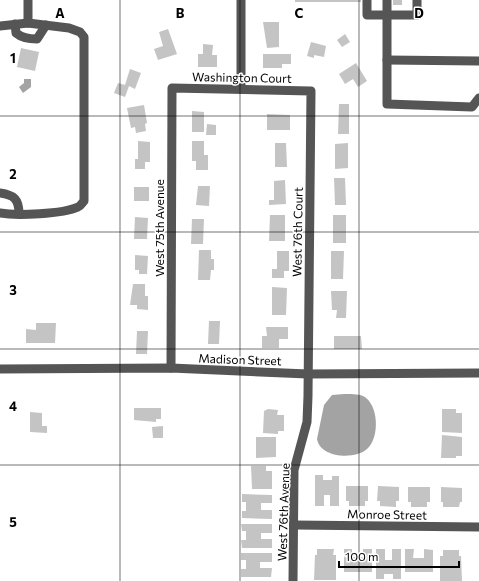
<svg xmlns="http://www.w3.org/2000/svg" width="479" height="581" font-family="Commissioner,sans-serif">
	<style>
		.water { fill: #a3a3a3 }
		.building { fill: #c4c4c4 }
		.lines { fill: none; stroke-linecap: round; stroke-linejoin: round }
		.minor { stroke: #555; stroke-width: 9 }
		.grid { fill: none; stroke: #000; stroke-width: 1; stroke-opacity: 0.55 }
		.labels { text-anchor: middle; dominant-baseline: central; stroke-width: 3; stroke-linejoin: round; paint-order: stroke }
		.street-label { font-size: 12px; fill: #000; stroke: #fff }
		.grid-label { font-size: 13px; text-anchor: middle; font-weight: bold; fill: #000; stroke: #fff; stroke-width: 3; stroke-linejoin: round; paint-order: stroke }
	</style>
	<rect width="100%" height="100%" fill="#fff"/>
	<g class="water">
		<path d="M24 79H31V87L23 93 19 87 24 83Z"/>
		<path d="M344 394C350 394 358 394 363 396 379 404 380 438 367 449 355 460 320 458 317 439L324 405 332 395Z"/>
	</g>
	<g class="building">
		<rect x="295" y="0" width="66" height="2"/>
		<rect x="393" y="0" width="9" height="5"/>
		<path d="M263 22H279V47L267 48Z"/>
		<path d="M168 29 177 54 158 60 154 49 163 46 159 32Z"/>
		<path d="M345 34 350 42 342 47 337 40Z"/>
		<path d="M311 42 326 46 324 57 314 55V58L307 56Z"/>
		<path d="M203 44 213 45 212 55H217V67H198V54H203Z"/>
		<path d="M21 48 39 52 35 71 17 67Z"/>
		<path d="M263 54H291V64H282V68H263Z"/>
		<path d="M356 63 367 81 358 87 353 79 345 84 339 74Z"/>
		<path d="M130 69 141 73 135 89 129 86 125 97 114 93 118 83 125 85Z"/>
		<path d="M339 104H349V134H338Z"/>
		<path d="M144 105 147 123 145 124 146 131 136 133 135 127 131 128 127 108Z"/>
		<path d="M192 111 204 112V132H192Z"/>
		<path d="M267 114 290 115V130H267Z"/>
		<path d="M207 124 216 125V135H206Z"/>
		<path d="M138 141 150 142V162H145V169H135V159H138Z"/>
		<path d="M192 141H204V155H208V170H196V161H192Z"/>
		<path d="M275 143H286L287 167H275Z"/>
		<path d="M348 143V168L335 169V144Z"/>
		<path d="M334 178H345L346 205H335Z"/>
		<path d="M285 180 286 204 269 205V200H274V181Z"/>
		<path d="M198 186H210L209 206 196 205Z"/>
		<rect x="134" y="187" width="15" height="14"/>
		<path d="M270 215H285V241H269Z"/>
		<rect x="333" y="215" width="13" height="28"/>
		<path d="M135 217 148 218 147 239H134Z"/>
		<path d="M192 219H204L203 244H191Z"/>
		<path d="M199 250H211V259H214V270H211L210 280H198Z"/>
		<path d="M277 251H289V271H284V278H272V269H277Z"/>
		<path d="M331 251H344L343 279H331Z"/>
		<path d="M135 255 148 256 147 274H139V270H135Z"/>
		<path d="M133 284H145V296H148V310L137 309V305H130Z"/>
		<path d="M272 287 287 288 286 315H272Z"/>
		<path d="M331 291H347L346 318H336L337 310H332Z"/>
		<path d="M209 321H220L219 344H208Z"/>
		<path d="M36 323H56L55 343H26V329L36 330Z"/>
		<path d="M266 327H288V339H279V348H262V336H267Z"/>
		<path d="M137 331H148L147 354H136Z"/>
		<path d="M334 336H361L362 349H334Z"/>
		<path d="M134 408H161V419H156V422L134 420Z"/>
		<path d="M268 409 278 410 277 415H284V431H278V434L263 433 264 411Z"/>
		<path d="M442 409H456V413H462V433L442 432Z"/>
		<path d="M30 412 42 413V426H47V433L30 432Z"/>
		<path d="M163 426V438H153L152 427Z"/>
		<path d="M442 435 462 437V456H456V458H441Z"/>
		<path d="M256 437H276V457L256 458Z"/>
		<path d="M251 466H266V471H272V489H252Z"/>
		<path d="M315 475H323V480H332V476H339V506H330V495H324V506H315Z"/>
		<path d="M346 486H368V501H365V506H349V501H346Z"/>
		<path d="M378 486 399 487V501H396V507L380 506V501H377Z"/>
		<path d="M408 487H430V502H427V507H411V502H408Z"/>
		<path d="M441 487 462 488V502H460L459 507H443V502H441Z"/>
		<path d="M242 494 272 495V503H261V510H272V519L242 518V511H246V502H242Z"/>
		<path d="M241 524H272V533H261V539H272V548H242L241 540H246V531H242Z"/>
		<path d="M317 549H334L333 555H336V580H314L315 555H317Z"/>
		<path d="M344 549H352V557H363V549H372V572H344Z"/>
		<path d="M376 549H385V560H392V549H401V579H393V574H384V579H376Z"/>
		<path d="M405 549H414L413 558H424V549L433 550V572H405Z"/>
		<path d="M443 550H459V556H461L462 581H440V556H443Z"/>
		<path d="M241 553H272V562H260V568H272L271 577H241V569H246V560H241Z"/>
	</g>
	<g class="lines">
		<g class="minor">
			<path d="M28 0V23"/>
			<path d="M241 0V89"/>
			<path d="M367 0V15H417V0"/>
			<path d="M387 0V104L472 107 479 98"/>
			<path d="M15 24 16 33C22 38 29 39 37 39L46 25"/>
			<path d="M0 26 28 23 69 28 80 32 84 37V201C82 203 81 206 78 207 63 214 16 216 0 213"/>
			<path d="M387 60 479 61"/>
			<path d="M0 193C14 195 19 199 19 214"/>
			<path d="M171 368 172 88 311 91 308 396 307 422 294 470 293 581"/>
			<path d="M0 369 171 368 308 374 479 373"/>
			<path d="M294 525 479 527"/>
		</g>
	</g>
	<path class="grid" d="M120 0V581M240 0V581M359 0V581M0 116H479M0 232H479M0 349H479M0 465H479"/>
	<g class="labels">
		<g class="street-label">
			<text transform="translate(242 77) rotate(1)">Washington Court</text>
			<text transform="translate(159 228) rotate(-90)">West 75th Avenue</text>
			<text transform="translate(297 232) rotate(-89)">West 76th Court</text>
			<text transform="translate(240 359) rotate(2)">Madison Street</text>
			<text transform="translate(283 512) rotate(-88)">West 76th Avenue</text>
			<text transform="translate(387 514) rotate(1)">Monroe Street</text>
		</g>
	</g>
	<g class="grid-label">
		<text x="60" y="18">A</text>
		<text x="180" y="18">B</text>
		<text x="299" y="18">C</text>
		<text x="419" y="18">D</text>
		<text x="13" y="63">1</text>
		<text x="13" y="179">2</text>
		<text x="13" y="295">3</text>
		<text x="13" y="411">4</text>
		<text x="13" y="527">5</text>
	</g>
	<path d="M339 561v6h120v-6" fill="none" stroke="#000000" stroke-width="2"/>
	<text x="345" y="561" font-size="12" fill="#000000" stroke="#ffffff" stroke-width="3" paint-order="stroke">100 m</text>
</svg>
